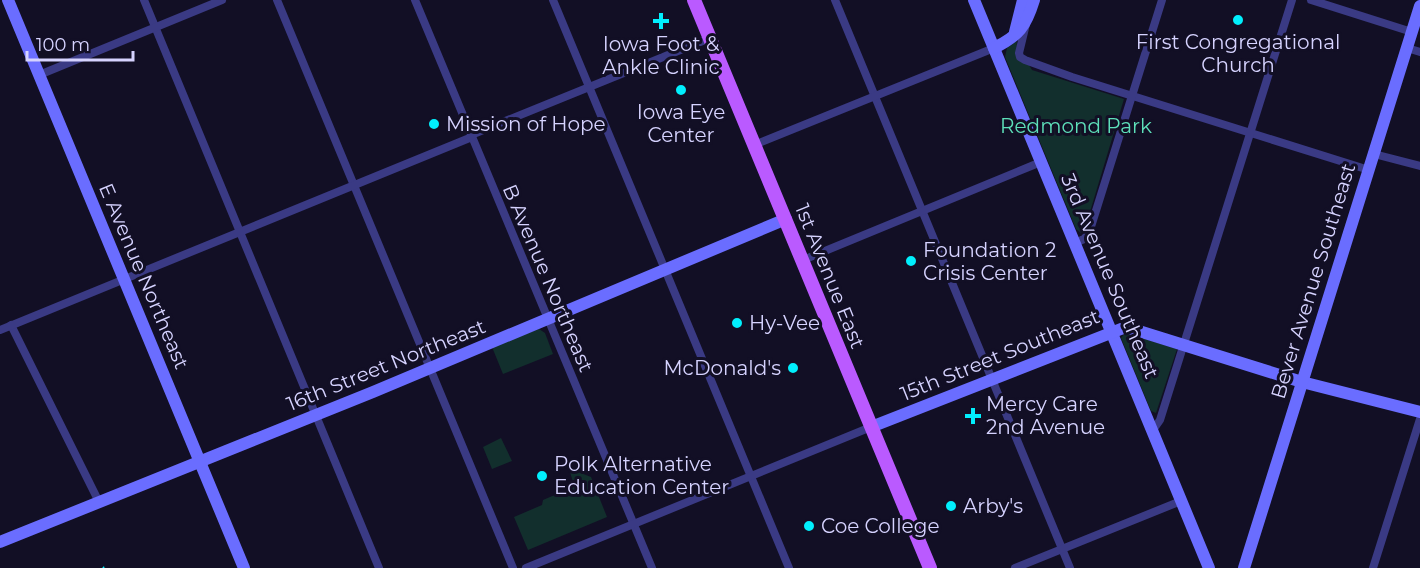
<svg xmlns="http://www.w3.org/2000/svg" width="1420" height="568" font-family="Montserrat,sans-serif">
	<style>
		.green { fill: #122f2d }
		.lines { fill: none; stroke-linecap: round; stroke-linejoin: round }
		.street { stroke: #3a3a84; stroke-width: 8 }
		.secondary { stroke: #6a6dff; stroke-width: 12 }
		.primary { stroke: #ba5aff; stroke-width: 14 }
		.rail { stroke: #01effd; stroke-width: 2; stroke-dasharray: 9 8; stroke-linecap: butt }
		.poi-dot { fill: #01effd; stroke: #120f25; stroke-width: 2 }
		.labels { text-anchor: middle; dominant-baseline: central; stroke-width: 6; stroke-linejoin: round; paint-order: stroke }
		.poi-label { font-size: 20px; fill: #d6d3ff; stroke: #120f25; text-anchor: start }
		.park-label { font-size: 20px; fill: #5ee0ba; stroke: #120f25 }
		.street-label { font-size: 20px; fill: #d6d3ff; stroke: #120f25 }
	</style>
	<rect width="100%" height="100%" fill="#120f25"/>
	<g class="green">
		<path d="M1017 41 1016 57 1029 65 1032 70 1124 99 1086 225 1081 233 1076 229 1005 57 1007 48Z"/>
		<path d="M539 329 545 333 553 354 503 374 492 347Z"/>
		<path d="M1125 333 1177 349 1156 413 1151 411 1121 338Z"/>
		<path d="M501 438 512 461 492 469 483 447Z"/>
		<path d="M573 470 591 477 607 517 528 550 514 517 542 505 543 500 564 491 567 484 573 482 570 472Z"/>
	</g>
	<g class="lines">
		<g class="street">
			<path d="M144 0 379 568"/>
			<path d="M277 0 513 568"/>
			<path d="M415 0 652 568"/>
			<path d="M553 0 789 568"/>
			<path d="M835 0 1070 568"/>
			<path d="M1311 0 1412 32"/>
			<path d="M1026 24 1019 53 1020 57 1025 60 1072 77 1369 170"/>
			<path d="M1407 48 1420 52"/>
			<path d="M39 75 222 0"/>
			<path d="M471 135 710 38"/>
			<path d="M754 145 994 48"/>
			<path d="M1374 154 1420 166"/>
			<path d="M1075 243 1084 239 1089 233 1162 0"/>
			<path d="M803 260 1041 162"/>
			<path d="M11 325 99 502"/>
			<path d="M0 330 472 137"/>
			<path d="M1153 430 1160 420 1292 0"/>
			<path d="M526 568 871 427"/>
			<path d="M1015 568 1181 501"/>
			<path d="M1373 568 1420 419"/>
		</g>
		<g class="secondary">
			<path d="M8 0 244 568"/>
			<path d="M974 0 1209 568"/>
			<path d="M1015 32 1023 0"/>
			<path d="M994 48C1019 36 1026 26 1034 0"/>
			<path d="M871 427 1126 327 1302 382 1420 412"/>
			<path d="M0 542 373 392 786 219"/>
			<path d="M1244 568 1420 6"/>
		</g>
		<path class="primary" d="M694 0 930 568"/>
		<path class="rail" d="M103 567 104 568"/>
	</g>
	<g class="poi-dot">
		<circle cx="1238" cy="20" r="6"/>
		<path d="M658 12h6v6h6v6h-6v6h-6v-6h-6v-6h6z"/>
		<circle cx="681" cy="90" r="6"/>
		<circle cx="434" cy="124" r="6"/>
		<circle cx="911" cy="261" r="6"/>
		<circle cx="737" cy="323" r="6"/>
		<circle cx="793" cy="368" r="6"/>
		<path d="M970 407h6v6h6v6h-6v6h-6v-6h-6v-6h6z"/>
		<circle cx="542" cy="476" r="6"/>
		<circle cx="951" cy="506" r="6"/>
		<circle cx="809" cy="526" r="6"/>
	</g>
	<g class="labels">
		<g class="poi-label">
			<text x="1238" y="42" text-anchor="middle">First Congregational<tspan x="1238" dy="23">Church</tspan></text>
			<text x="661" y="44" text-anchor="middle">Iowa Foot &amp;<tspan x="661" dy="23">Ankle Clinic</tspan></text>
			<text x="681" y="112" text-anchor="middle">Iowa Eye<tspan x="681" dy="23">Center</tspan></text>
			<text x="446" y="124">Mission of Hope</text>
			<text x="923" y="250">Foundation 2<tspan x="923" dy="23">Crisis Center</tspan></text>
			<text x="749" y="323">Hy-Vee</text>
			<text x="781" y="368" text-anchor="end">McDonald's</text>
			<text x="986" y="404">Mercy Care<tspan x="986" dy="23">2nd Avenue</tspan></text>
			<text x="554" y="464">Polk Alternative<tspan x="554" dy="23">Education Center</tspan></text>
			<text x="963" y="506">Arby's</text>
			<text x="821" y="526">Coe College</text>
		</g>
		<g class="park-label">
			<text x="1076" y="126">Redmond Park</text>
		</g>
		<g class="street-label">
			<text transform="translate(144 276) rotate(67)">E Avenue Northeast</text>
			<text transform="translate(830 276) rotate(68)">1st Avenue East</text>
			<text transform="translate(1110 276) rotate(67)">3rd Avenue Southeast</text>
			<text transform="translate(548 278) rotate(67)">B Avenue Northeast</text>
			<text transform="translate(1313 281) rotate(-73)">Bever Avenue Southeast</text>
			<text transform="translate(1000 355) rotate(-22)">15th Street Southeast</text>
			<text transform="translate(386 365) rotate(-22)">16th Street Northeast</text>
		</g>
	</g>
	<path d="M27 51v9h106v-9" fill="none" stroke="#d6d3ff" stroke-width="3"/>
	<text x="36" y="51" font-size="18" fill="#d6d3ff" stroke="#120f25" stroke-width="4.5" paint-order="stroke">100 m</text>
</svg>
